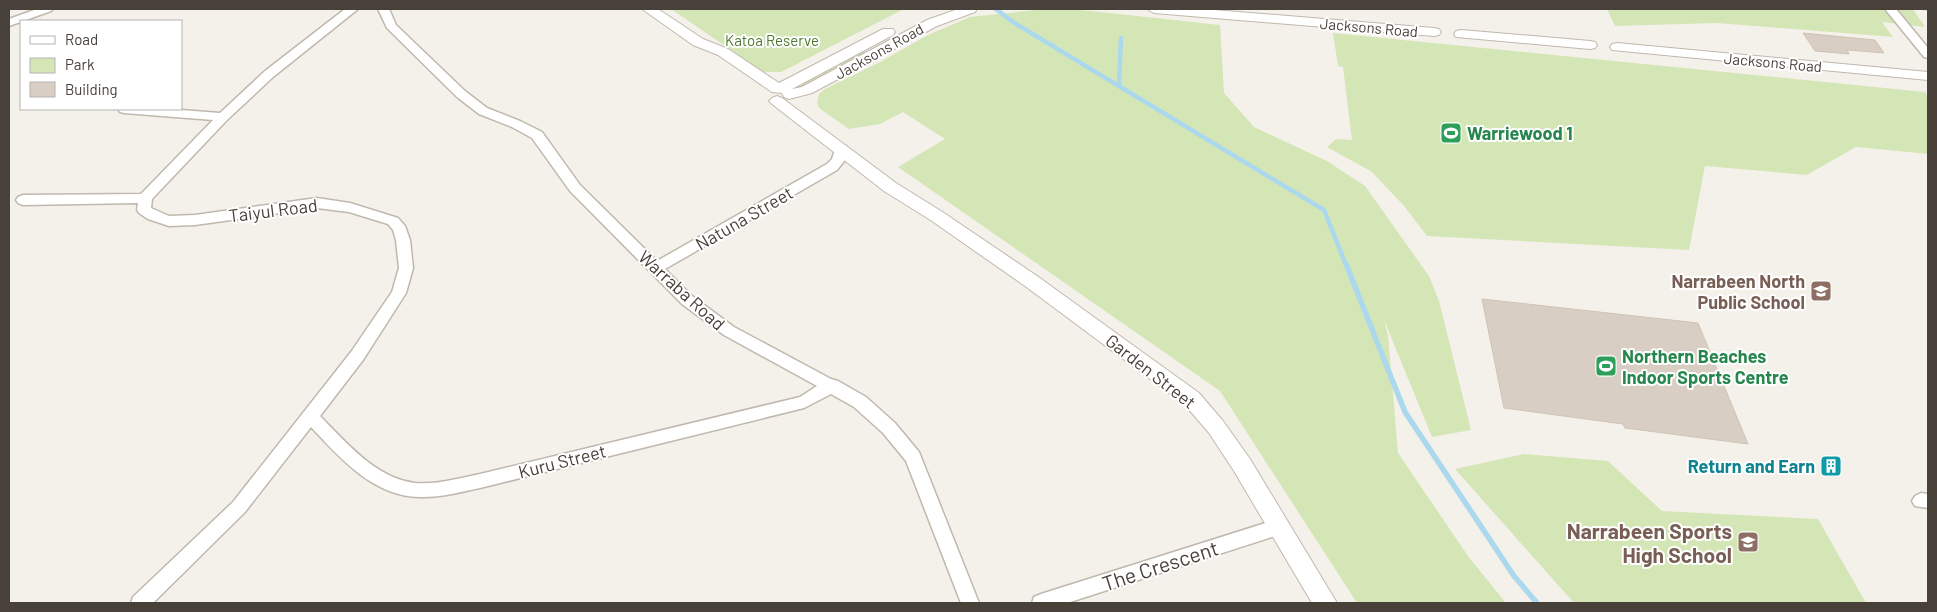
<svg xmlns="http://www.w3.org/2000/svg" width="1937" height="612" font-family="Barlow,sans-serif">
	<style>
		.green { fill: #d5e6b6 }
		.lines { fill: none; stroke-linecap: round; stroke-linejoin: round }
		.stream-far1 { stroke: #abd8ed; stroke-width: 4.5 }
		.stream { stroke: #abd8ed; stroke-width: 5.5 }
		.building { fill: #d9cec3; stroke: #d0c3b4 }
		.minor-casing { stroke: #c0b8ad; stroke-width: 3 }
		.tertiary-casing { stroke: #c0b8ad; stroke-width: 2 }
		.minor { fill: #fff; fill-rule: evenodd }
		.tertiary { fill: #fff; fill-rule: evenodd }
		.labels { text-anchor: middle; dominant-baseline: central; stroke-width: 4; stroke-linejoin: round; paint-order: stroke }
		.far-street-label { font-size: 15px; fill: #484139; stroke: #fff }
		.far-park-label { font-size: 15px; fill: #50782e; stroke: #fff }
		.leisure-label { font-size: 18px; font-weight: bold; fill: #27864d; stroke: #fff; text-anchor: start }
		.street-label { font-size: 18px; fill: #484139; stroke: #fff }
		.education-label { font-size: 18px; font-weight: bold; fill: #785e54; stroke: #fff; text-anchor: end }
		.culture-label { font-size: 18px; font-weight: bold; fill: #0d838f; stroke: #fff; text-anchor: end }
		.near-education-label { font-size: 21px; font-weight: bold; fill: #785e54; stroke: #fff; text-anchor: end }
		.near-street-label { font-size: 21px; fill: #484139; stroke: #fff }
	</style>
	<rect width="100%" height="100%" fill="#f4f1eb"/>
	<g class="green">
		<path d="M671 9H904L781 72H763Z"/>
		<path d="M1045 9H1072L1220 25 1224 93 1254 127 1327 161 1365 186 1429 276 1439 301 1471 430 1432 437 1384 320 1388 335 1398 453 1468 556 1506 603H1357L1220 391 898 167 945 139 903 112 880 124 849 129 819 108 817 102 819 94 825 89 882 61 928 35 970 17Z"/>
		<path d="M1607 9H1928V11L1913 9 1925 27 1882 22 1893 37 1717 23 1615 26Z"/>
		<path d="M1333 33 1925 92 1928 97V154L1856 147 1807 175 1705 166 1689 250 1427 236 1404 206 1372 172 1327 147 1336 139 1352 140 1343 67 1338 66Z"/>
		<path d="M860 49 867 53 801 88 793 86Z"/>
		<path d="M1524 454 1608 461 1662 511 1818 519 1866 603H1574L1455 469Z"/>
	</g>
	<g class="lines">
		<g class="stream-far1">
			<path d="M996 9 1013 22 1324 210 1346 265"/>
			<path d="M1119 85 1121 38"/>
		</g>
		<path class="stream" d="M1346 264 1405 412 1514 576 1537 603"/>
	</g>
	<g class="building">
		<path d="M1803 33 1875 40 1884 53 1847 50 1849 54 1815 51Z"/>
		<path d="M1482 299 1698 323 1748 444 1625 428 1623 424 1504 408Z"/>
	</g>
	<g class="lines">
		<g class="minor-casing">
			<g id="minor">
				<path d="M37 9H53L51 11 9 26V19Z"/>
				<path d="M345 9H358L273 77 227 120 152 199 151 208 169 216 195 215 317 198 350 203 398 218 405 226 410 240 413 268 406 293 363 360 320 416C346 442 375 478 415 483 437 485 459 478 480 474L800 397 817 386 724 335 682 304 570 191 532 138 512 127 479 114 457 97 387 28 378 9H389L396 25 465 91 487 108 520 121 542 132 580 185 657 261 827 164 832 159 836 146H846L847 149 845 160 837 170 665 269 692 296 734 327 831 379 838 381 866 397 895 423 919 452 979 603H961L906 461 883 433 854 407 831 394 804 408 480 488C460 492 439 498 419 497 373 496 340 458 311 427L245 512 153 603H131L133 597 233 502 351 352 392 292 399 268 396 240 393 230 388 224 349 212 317 208 195 225 169 226 148 219 139 213 137 210 138 203 23 205 18 203 16 200 18 197 23 195 141 194 213 120 124 113 120 112 118 109H168L220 113 265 71Z"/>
				<path d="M1885 9H1896L1928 48V58L1924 57Z"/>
				<path d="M1921 493 1928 494V508L1915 506 1912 501 1915 496Z"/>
				<path d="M1278 519 1284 521 1287 527 1284 533 1278 535 1067 603H1032L1034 597 1041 594Z"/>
			</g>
		</g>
		<g class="tertiary-casing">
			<g id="tertiary">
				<path d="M642 9H658L703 39 728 49 779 83 883 29H893L895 32 893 35 792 89 802 87 927 20 958 9H977L975 12 937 26 812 93 789 99 784 97 782 93 772 92 718 55 693 45Z"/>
				<path d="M1147 9H1202L1434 28 1439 29 1441 32 1439 35 1434 36 1154 13Z"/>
				<path d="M1461 30 1590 41 1595 42 1597 45 1595 48 1590 49 1456 37 1454 34 1456 31Z"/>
				<path d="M1617 43 1928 72V80L1612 50 1610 47 1612 44Z"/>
				<path d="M777 96 782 98 896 183 944 213 1037 276 1199 393 1223 421 1250 459 1337 603H1312L1234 471 1209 433 1185 405 1025 286 932 221 884 191 772 104 769 101 772 98Z"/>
			</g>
		</g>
		<use href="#minor" class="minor"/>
		<use href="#tertiary" class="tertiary"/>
	</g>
	<defs>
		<g id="stadium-square" transform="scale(1.125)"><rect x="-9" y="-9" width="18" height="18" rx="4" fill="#2e9e5b" stroke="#fff"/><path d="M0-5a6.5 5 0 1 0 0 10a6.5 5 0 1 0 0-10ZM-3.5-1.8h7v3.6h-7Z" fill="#fff"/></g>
		<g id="school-square" transform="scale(1.125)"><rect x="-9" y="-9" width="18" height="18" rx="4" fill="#8d6e63" stroke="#fff"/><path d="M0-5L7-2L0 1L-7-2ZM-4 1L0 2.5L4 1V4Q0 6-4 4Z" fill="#fff"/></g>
		<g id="building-square" transform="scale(1.125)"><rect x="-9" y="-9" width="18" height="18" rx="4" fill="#0f9aa8" stroke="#fff"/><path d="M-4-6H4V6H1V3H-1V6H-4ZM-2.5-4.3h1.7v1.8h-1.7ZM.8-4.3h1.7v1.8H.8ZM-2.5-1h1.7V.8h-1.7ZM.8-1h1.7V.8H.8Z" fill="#fff"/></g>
	</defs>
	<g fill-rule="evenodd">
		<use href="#stadium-square" x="1451" y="133"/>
		<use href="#school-square" x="1821" y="291"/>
		<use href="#stadium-square" x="1606" y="366"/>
		<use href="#building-square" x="1831" y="466"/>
		<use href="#school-square" x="1748" y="542"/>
	</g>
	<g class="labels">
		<g class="far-street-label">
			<text transform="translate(1369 27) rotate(5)">Jacksons Road</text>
			<text transform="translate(879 51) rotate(-29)">Jacksons Road</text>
			<text transform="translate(1773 62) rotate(5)">Jacksons Road</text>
		</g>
		<g class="far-park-label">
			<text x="772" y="40">Katoa Reserve</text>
		</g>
		<g class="leisure-label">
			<text x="1467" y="133">Warriewood 1</text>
			<text x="1622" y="356">Northern Beaches<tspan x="1622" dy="21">Indoor Sports Centre</tspan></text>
		</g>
		<g class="street-label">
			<text transform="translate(273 210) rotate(-7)">Taiyul Road</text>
			<text transform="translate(744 218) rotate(-30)">Natuna Street</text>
			<text transform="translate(682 290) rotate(42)">Warraba Road</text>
			<text transform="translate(1151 371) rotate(38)">Garden Street</text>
			<text transform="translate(562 461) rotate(-14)">Kuru Street</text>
		</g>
		<g class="education-label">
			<text x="1805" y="281">Narrabeen North<tspan x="1805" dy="21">Public School</tspan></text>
		</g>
		<g class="culture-label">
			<text x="1815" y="466">Return and Earn</text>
		</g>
		<g class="near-education-label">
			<text x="1732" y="530">Narrabeen Sports<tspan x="1732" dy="24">High School</tspan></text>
		</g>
		<g class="near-street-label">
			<text transform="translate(1160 565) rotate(-18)">The Crescent</text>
		</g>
	</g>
	<rect width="1937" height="612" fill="none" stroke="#484139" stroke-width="20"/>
	<rect x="20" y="20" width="162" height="90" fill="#ffffff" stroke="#b6b3b0"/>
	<rect x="30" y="36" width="25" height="8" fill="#ffffff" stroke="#b6b3b0"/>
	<text x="65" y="45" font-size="15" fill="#484139">Road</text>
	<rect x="30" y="58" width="25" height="15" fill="#d5e6b6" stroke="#b6b3b0"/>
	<text x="65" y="70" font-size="15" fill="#484139">Park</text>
	<rect x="30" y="82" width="25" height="15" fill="#d9cec3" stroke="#b6b3b0"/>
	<text x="65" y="95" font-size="15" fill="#484139">Building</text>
</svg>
